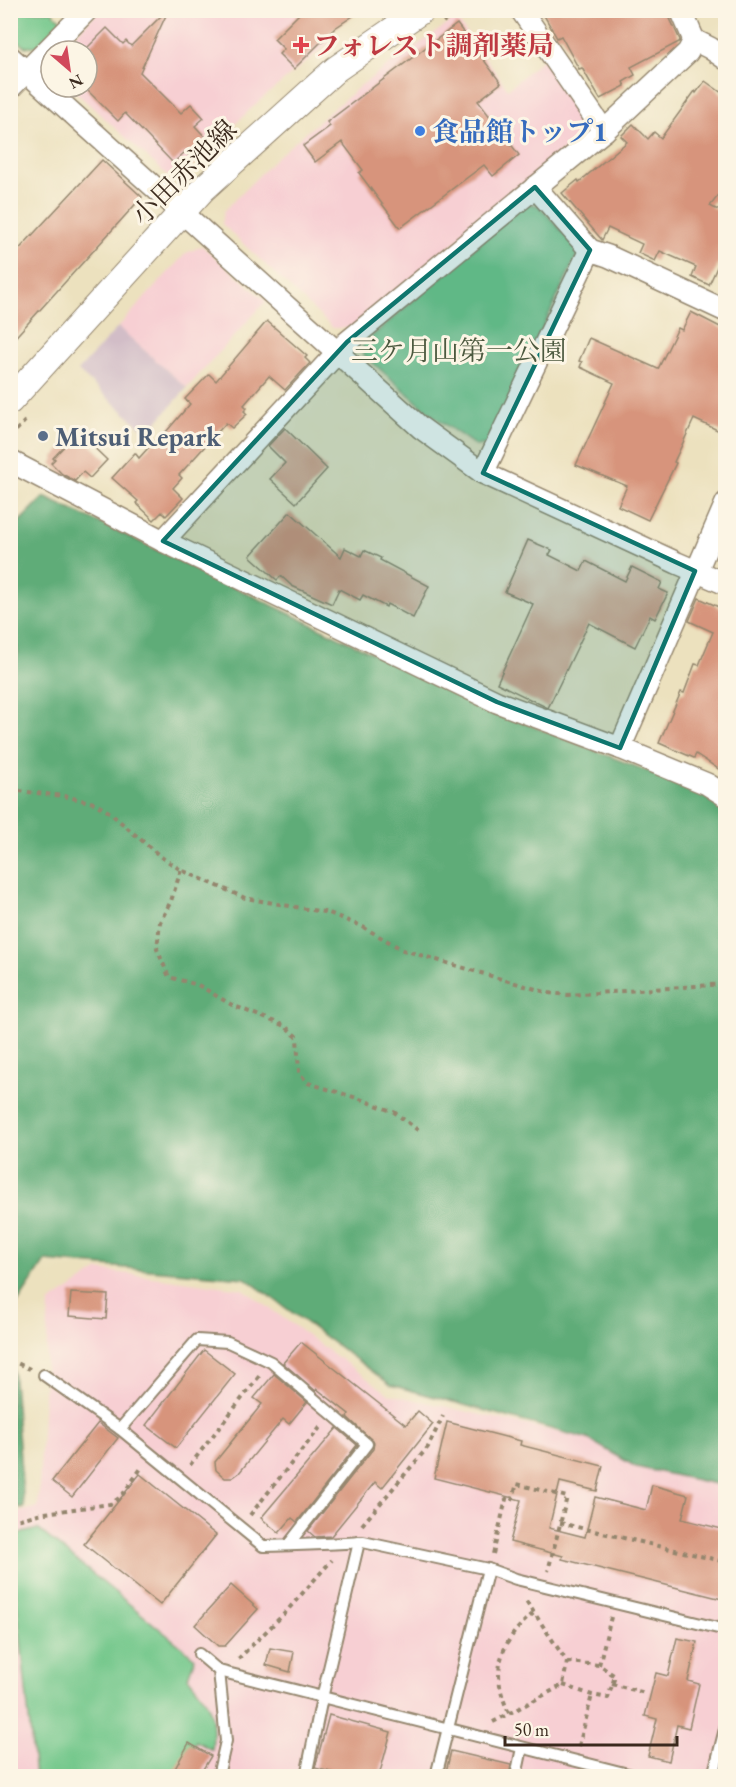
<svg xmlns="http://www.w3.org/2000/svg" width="736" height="1787" font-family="'EB Garamond','Noto Serif JP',serif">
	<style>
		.built { fill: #f7cfd3 }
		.industrial { fill: #d2bdc7 }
		.green { fill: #74c88c; stroke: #587955; stroke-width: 1.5 }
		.forest { fill: #5fac78; stroke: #4d6b4b; stroke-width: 1.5 }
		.building { fill: #d7947b }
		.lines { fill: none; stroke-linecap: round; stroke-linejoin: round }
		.service-casing { stroke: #94866e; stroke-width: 14 }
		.minor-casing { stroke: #94866e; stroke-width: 24 }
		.tertiary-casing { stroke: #94866e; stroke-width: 28 }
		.path { stroke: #94866e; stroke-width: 4; stroke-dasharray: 4.5 4.5; stroke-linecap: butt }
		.service { stroke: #fff; stroke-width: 10 }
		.minor { stroke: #fff; stroke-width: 21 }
		.tertiary { stroke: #fff; stroke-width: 26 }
		.marked { fill: #0f766e; fill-opacity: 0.2; stroke: #0f766e; stroke-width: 4.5; stroke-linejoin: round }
		.health-dot { fill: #e0444e; stroke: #fcf5e5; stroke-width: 2 }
		.shop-dot { fill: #3f7fe0; stroke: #fcf5e5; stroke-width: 2 }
		.service-dot { fill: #5c6f8a; stroke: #fcf5e5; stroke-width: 2 }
		.labels { text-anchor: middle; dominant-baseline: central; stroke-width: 6; stroke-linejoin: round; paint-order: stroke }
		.health-label { font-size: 27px; font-weight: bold; fill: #be3a42; stroke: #fcf5e5; text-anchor: start }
		.shop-label { font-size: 27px; font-weight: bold; fill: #366cbe; stroke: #fcf5e5; text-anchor: start }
		.street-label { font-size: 27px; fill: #3b2a1e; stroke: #fcf5e5 }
		.park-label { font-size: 27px; fill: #4c593f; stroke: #fcf5e5 }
		.service-label { font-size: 27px; font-weight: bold; fill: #4e5e75; stroke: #fcf5e5; text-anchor: start }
	</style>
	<rect width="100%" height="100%" fill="#fcf5e5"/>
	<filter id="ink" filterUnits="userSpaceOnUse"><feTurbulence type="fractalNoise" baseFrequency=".0167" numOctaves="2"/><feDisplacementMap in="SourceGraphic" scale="12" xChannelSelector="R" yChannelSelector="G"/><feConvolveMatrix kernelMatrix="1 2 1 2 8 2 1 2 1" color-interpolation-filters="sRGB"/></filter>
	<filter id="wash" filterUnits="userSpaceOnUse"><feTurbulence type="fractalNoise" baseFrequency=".008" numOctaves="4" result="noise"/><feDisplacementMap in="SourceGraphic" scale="24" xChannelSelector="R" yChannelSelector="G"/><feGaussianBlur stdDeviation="1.35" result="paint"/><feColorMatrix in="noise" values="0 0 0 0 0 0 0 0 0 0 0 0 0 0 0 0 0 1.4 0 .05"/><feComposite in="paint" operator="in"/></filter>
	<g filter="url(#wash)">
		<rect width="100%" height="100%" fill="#ece1be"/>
		<g class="built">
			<path d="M100 10 315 11 335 38 258 102 185 173 169 177 70 87H87V51H58Z"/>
			<path d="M456 18 508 89 543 59 587 122 585 132 353 328H333L222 224 224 211 276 158 360 86Z"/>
			<path d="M202 246 266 301 187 388 118 327 186 253Z"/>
			<path d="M99 1270 243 1289 389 1394 588 1439 725 1360V1776H15L14 1754 11 1747V1514L38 1507 49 1303Z"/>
		</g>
		<path class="industrial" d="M118 327 187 388 147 433 78 371Z"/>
		<g class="green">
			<path d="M10 11H51L63 22 37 46 25 47 11 34Z"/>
			<path d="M526 203 539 206 576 247 577 255 488 444 476 446 432 415 363 354V344Z"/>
			<path d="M38 1529 195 1658 188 1677C210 1704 216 1713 212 1750L196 1741 174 1776H35L10 1536Z"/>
		</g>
		<g class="forest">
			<path d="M44 497 132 538 491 710 699 791 725 807V1486L636 1467 588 1439 391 1385 245 1278 45 1261 11 1313 10 674 18 654 11 617 10 531Z"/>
			<path d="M10 1343H11L24 1508 11 1506Z"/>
		</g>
		<g id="blocks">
			<g class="building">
				<path d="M303 10H362L335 28 294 69 279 54 284 49 274 39Z"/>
				<path d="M541 10H666L680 40 679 42 631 67 635 75 623 82 625 86 600 99 582 68 579 69 561 36 557 38Z"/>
				<path d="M165 12 167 13 140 72 181 113 191 104 204 118 195 126 206 138 188 155 185 152 173 163 125 113 118 121 87 90V48L107 28 123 44 126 41 131 46Z"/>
				<path d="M457 24 501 83 478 101 519 155 493 176 484 165 400 228 359 173 363 170 342 142 315 162 303 146 330 126 327 122Z"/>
				<path d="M705 81 726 96V186L710 206 726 214V247L709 285 692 277 696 267 660 251 655 261 638 253 642 244 608 228 602 240 562 193 578 180 579 182 627 142 621 136 633 124 648 139 654 132 661 138 695 91 696 93Z"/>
				<path d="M102 160 142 197 10 343V259Z"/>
				<path d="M691 312 726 330V434L694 419 674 462 676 463 648 520 618 506 627 486 576 465 614 383 580 367 582 362 579 361 589 338 658 369 678 328 682 330Z"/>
				<path d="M267 321 307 356 305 358 310 363 285 390 269 376 244 405 247 408 244 411 247 414 232 428 226 423 179 475 182 478 173 488 183 498 166 516 162 512 154 520 136 503 138 501 112 478 135 453 139 458 158 437 160 439 190 404 185 399 209 374 216 381Z"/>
				<path d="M285 428 327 469 296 503 270 479 285 463 268 446Z"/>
				<path d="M79 433 107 460 90 478 83 472 75 481 62 474 51 463 55 459 53 458 73 437 75 438Z"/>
				<path d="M290 512 341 557 345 548 361 556 364 550 381 558 380 560 429 586 413 618 387 604 386 607 363 595 360 600 339 589 332 604 292 586 281 576 277 580 250 556Z"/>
				<path d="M528 540 552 550 549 555 581 571 586 561 625 581 632 567 662 582 659 589 668 593 655 619 650 616 635 647 589 623 548 708 497 683 533 604 505 592Z"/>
				<path d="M699 598 723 609 726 604V774L696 754 694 758 659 743 681 692 684 693 695 664 699 665 713 632 689 621Z"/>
				<path d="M71 1293 108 1295 106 1319 69 1316Z"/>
				<path d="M301 1342 406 1425 418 1411 433 1424 382 1488 375 1482 331 1536 315 1537 308 1531 373 1449 374 1442 347 1417 349 1414 317 1389 316 1391 283 1363Z"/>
				<path d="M204 1350 235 1374 176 1448 146 1425Z"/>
				<path d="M274 1374 307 1402 289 1424 283 1419 239 1473 232 1478H225L216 1470 215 1462 262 1404 254 1398Z"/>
				<path d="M447 1422 521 1441 520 1445 603 1466 597 1491 560 1482 549 1528 585 1537 595 1497 646 1510 652 1485 688 1495 682 1519 726 1530V1600L562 1559 563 1556 510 1542 521 1500 434 1478Z"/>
				<path d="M98 1423 118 1438 72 1497 52 1481Z"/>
				<path d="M337 1428 357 1445 297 1522 292 1518 279 1533 261 1518Z"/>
				<path d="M140 1474 216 1535 160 1605 84 1544Z"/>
				<path d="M231 1585 258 1609 225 1646H218L195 1625Z"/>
				<path d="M677 1638 697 1642 688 1681 699 1684 689 1728 677 1725 669 1761 648 1756 657 1719 645 1716 656 1673 668 1676Z"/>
				<path d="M270 1648 294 1652 290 1672 266 1665Z"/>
				<path d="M329 1715 391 1732 379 1776H346L315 1768Z"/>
				<path d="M189 1743 211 1756 199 1776H171Z"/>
				<path d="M451 1751 511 1765 509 1776H445Z"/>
			</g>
		</g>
	</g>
	<g filter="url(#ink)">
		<use href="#blocks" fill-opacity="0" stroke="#94866e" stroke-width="1.5"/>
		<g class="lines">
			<g class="service-casing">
				<g id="service">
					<path d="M44 1375 120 1429"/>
					<path d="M288 1545 367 1444 271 1362 228 1342 197 1340 120 1429 263 1546C296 1545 330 1544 363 1542L488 1569 516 1579 726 1630"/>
					<path d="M199 1654 219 1671 226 1741 218 1776"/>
					<path d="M219 1671 636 1776"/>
					<path d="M306 1776 322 1698 359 1542"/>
					<path d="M436 1776 488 1569"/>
					<path d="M516 1776 522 1748"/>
					<path d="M713 1776 726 1725"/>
				</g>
			</g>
			<g class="minor-casing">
				<g id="minor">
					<path d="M521 10 604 131"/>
					<path d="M681 10 694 40"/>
					<path d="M10 57 421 428 483 473 677 563 726 584"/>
					<path d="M10 88 87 10"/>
					<path d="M535 187 590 250 608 256 726 311"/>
					<path d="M10 461 163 541 497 702 620 748 707 784 726 796"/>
					<path d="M483 473 590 250"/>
					<path d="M163 541 347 342 604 131 688 52 694 40 710 48 726 59"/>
					<path d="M620 748 726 503"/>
				</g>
			</g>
			<g class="tertiary-casing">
				<path id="tertiary" d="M10 401 203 189 336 69 422 10"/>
			</g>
			<g class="path">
				<path d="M443 22 459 10"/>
				<path d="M10 437 25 421"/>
				<path d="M10 507 15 489"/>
				<path d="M10 790 64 796 94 803 109 812 161 857 181 870 245 898 329 913 363 927 403 950 549 993 568 995 726 984"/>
				<path d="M181 870 171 901 160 922 157 949 169 977 198 985 232 1005 285 1026 297 1037 299 1073 308 1083 360 1099 394 1112 419 1131"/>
				<path d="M10 1360 30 1369"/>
				<path d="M190 1465 261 1374"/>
				<path d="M250 1515 322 1425"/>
				<path d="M10 1522 38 1514 110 1504 121 1497 142 1467"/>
				<path d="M560 1523 726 1562"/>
				<path d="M362 1525 428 1447 443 1416"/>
				<path d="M493 1554 506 1499 512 1501 517 1484 567 1497 548 1571"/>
				<path d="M238 1659 284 1614 332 1560"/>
				<path d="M599 1665 611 1617"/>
				<path d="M612 1684 645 1693"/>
				<path d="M563 1685 592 1695 608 1698 615 1676 599 1665 567 1662"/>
				<path d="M509 1713C489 1672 500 1640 535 1612"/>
				<path d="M493 1722 563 1685 567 1662 525 1599"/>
				<path d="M579 1746 592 1695"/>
			</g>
			<use href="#service" class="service"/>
			<use href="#minor" class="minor"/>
			<use href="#tertiary" class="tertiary"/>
		</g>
	</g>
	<path class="marked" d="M535 187 590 250 483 473 695 571 620 748 497 702 163 541 347 342Z"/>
	<path class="health-dot" d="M298 36h6v6h6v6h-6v6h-6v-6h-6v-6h6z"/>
	<circle class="shop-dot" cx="420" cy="131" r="6"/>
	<circle class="service-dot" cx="43" cy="436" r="6"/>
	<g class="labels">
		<g class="health-label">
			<text x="313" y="45">フォレスト調剤薬局</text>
		</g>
		<g class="shop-label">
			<text x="432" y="131">食品館トップ1</text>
		</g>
		<g class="street-label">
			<text transform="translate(184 172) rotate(-45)">小田赤池線</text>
		</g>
		<g class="park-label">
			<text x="459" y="350">三ケ月山第一公園</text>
		</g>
		<g class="service-label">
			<text x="55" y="436">Mitsui Repark</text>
		</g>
	</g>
	<rect width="736" height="1787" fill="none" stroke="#fcf5e5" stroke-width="36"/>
	<g transform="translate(69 69) rotate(151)"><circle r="28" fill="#fcf5e5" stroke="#afa495" stroke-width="1.5"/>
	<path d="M0-4.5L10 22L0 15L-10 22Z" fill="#d1495b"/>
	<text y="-9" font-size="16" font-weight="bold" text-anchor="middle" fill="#3b2a1e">N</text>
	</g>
	<path d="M505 1736v9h172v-9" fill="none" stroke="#3b2a1e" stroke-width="3"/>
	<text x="514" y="1736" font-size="18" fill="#3b2a1e" stroke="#fcf5e5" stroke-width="4.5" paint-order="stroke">50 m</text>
</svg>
